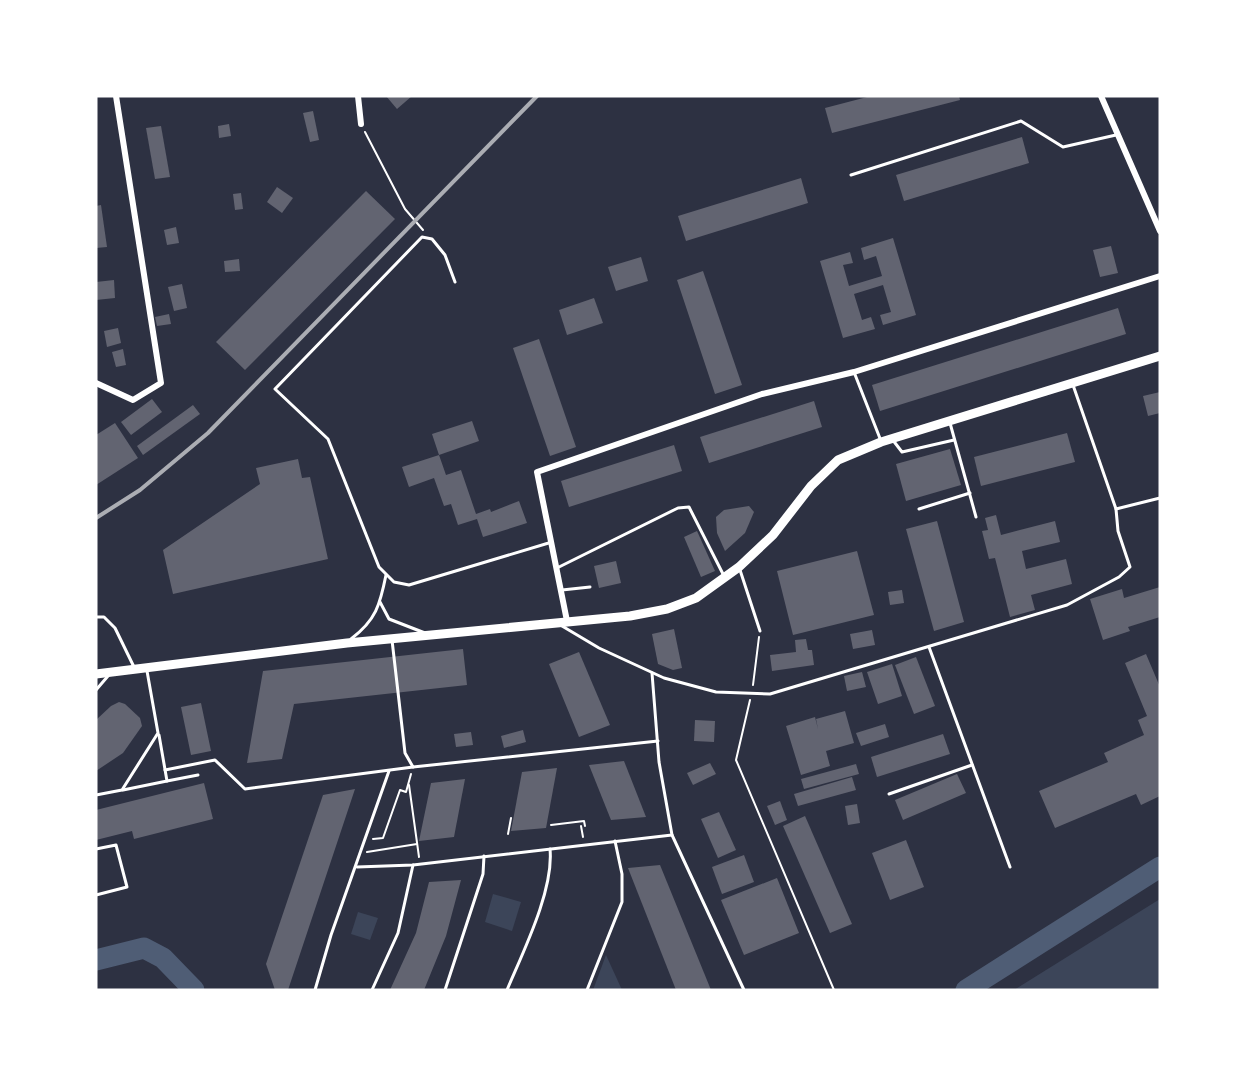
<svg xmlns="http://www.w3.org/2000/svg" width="1256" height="1086" font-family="'Exo 2',sans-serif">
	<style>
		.green { fill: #3c4559 }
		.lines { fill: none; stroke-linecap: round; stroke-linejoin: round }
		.river { stroke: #4f5d75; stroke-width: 21 }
		.building { fill: #626471 }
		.path { stroke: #fff; stroke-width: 2 }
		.service { stroke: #fff; stroke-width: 3 }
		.minor { stroke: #fff; stroke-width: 6 }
		.secondary { stroke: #fff; stroke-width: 9 }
		.rail { stroke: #abadb3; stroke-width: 4 }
	</style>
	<rect width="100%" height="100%" fill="#2d3142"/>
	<g class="green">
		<path d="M493 894 521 902 512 931 485 922Z"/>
		<path d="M1160 899V990H1014Z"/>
		<path d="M358 912 378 918 370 940 351 934Z"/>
		<path d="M606 955 622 990H593Z"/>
	</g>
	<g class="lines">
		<g class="river">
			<path d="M96 960 144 948 163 958 194 990"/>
			<path d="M966 990 1160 867"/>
		</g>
	</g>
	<g class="building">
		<path d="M386 96H412L397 109Z"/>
		<path d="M871 96H959L960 100 832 133 825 108Z"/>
		<path d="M313 111 319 140 310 142 303 113Z"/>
		<path d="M229 124 231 136 219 138 218 126Z"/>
		<path d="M161 126 170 177 155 179 146 128Z"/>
		<path d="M1022 137 1029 163 904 201 896 175Z"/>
		<path d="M801 178 808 203 686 241 678 216Z"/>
		<path d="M277 187 293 198 282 213 267 202Z"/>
		<path d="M366 191 395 219 245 370 216 342Z"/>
		<path d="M241 193 243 209 235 210 233 194Z"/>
		<path d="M101 205 107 247 96 248V206Z"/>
		<path d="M176 227 179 243 167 245 164 230Z"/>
		<path d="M893 238 916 315 883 325 880 315 891 312 883 285 854 294 862 320 871 317 875 329 843 338 820 261 850 252 853 263 843 265 849 286 882 276 876 256 864 260 861 248Z"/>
		<path d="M1111 246 1118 273 1100 277 1093 250Z"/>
		<path d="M641 257 648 281 616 291 608 267Z"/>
		<path d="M239 259 240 271 225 272 224 261Z"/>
		<path d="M703 271 742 385 715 394 677 280Z"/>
		<path d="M114 280 115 298 96 300V282Z"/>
		<path d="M182 284 187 308 174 311 168 287Z"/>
		<path d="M594 298 603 323 567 335 559 310Z"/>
		<path d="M1118 308 1126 334 880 411 872 385Z"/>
		<path d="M169 314 171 324 157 326 155 317Z"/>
		<path d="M118 328 121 343 107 347 104 331Z"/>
		<path d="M539 339 576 447 550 456 513 348Z"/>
		<path d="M123 349 126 365 116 367 112 352Z"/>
		<path d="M1160 392V413L1148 416 1143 396Z"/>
		<path d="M152 399 162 412 131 435 121 422Z"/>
		<path d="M814 401 822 427 709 463 700 437Z"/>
		<path d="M193 405 200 414 143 455 137 446Z"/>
		<path d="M472 421 479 441 439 455 432 434Z"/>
		<path d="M115 423 138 458 96 485V435Z"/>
		<path d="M1067 433 1075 462 981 486 974 457Z"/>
		<path d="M674 445 682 471 569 507 561 481Z"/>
		<path d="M950 449 961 485 906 501 896 464Z"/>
		<path d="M439 455 446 475 461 470 476 514 490 509 491 512 519 501 527 523 483 537 477 519 458 525 451 504 444 506 434 478 409 487 402 467Z"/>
		<path d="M298 459 302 478 310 477 328 559 173 594 163 550 260 484 256 468Z"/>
		<path d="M749 506 754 512 745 533 725 551 717 533 716 517 724 510Z"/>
		<path d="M996 515 1001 535 1055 521 1060 542 1022 551 1026 569 1066 559 1072 584 1031 595 1035 610 1010 617 995 558 989 559 982 531 988 530 985 518Z"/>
		<path d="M937 521 964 622 934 631 906 529Z"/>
		<path d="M697 531 715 571 701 577 684 537Z"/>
		<path d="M857 551 874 615 793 635 777 571Z"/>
		<path d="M616 561 621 583 599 588 594 566Z"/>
		<path d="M1160 587V617L1128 627 1130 631 1103 640 1090 599 1122 589 1124 598Z"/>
		<path d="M902 590 904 603 890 605 888 592Z"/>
		<path d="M674 629 682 668 673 670 658 664 652 634Z"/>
		<path d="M872 630 875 645 853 649 850 634Z"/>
		<path d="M806 639 808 650H812L814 665 772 671 770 655 796 652 795 640Z"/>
		<path d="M463 649 467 685 294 704 282 759 247 763 263 671Z"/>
		<path d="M579 652 610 725 579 737 549 664Z"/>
		<path d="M1146 654 1160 687V796L1141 805 1136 794 1055 828 1039 791 1108 762 1104 753 1144 735 1138 720 1147 716 1125 663Z"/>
		<path d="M916 657 935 706 914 714 895 665Z"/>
		<path d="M892 664 902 696 878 704 867 672Z"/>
		<path d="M862 672 866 687 847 691 844 676Z"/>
		<path d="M119 702 125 704 140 718 142 726 123 753 96 771V720L111 706Z"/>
		<path d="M201 703 211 751 191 755 181 707Z"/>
		<path d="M845 711 854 743 826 751 830 766 801 775 786 726 815 717 818 729 816 719Z"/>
		<path d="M695 720 715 721 714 742 694 741Z"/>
		<path d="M885 724 889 737 861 746 856 733Z"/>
		<path d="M523 730 526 742 504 748 501 736Z"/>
		<path d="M471 732 473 745 456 747 454 734Z"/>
		<path d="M943 734 950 754 877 777 871 757Z"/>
		<path d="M624 761 646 817 611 820 589 765Z"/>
		<path d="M710 763 716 774 693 785 687 773Z"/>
		<path d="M856 764 859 774 804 789 801 779Z"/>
		<path d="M557 768 546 828 511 831 522 772Z"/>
		<path d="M957 774 966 793 903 820 895 800Z"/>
		<path d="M852 777 856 790 798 806 794 794Z"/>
		<path d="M465 779 454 837 419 841 431 783Z"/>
		<path d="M204 783 213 819 134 839 132 831 96 840V810Z"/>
		<path d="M355 789 288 990H275L266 964 323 795Z"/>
		<path d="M780 801 787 820 775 825 767 806Z"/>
		<path d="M857 804 860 823 848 825 845 806Z"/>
		<path d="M719 812 736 850 718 858 701 819Z"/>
		<path d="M805 816 852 924 830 933 783 826Z"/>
		<path d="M906 840 924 887 890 900 872 853Z"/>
		<path d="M744 855 754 882 722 894 712 867Z"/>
		<path d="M660 865 711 990H676L628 868Z"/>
		<path d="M777 878 799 933 744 955 721 900Z"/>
		<path d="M461 880 446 936 424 990H390L416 933 429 882Z"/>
	</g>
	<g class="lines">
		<g class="path">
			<path d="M365 132 405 209 423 230"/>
			<path d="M753 685 759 637"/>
			<path d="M750 700 736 760 834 990"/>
			<path d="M409 785 419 857"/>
			<path d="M551 825 584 821 585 826"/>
			<path d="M581 826 583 837"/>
			<path d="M508 834 511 818"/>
			<path d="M373 839 383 838 400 790 406 792 411 774"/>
			<path d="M367 852 417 844"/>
		</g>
		<g class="service">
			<path d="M851 175 1021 121 1063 147 1116 135"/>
			<path d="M455 282 445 255 432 239 422 237 275 389 328 439 379 567 394 582 409 585 552 542"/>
			<path d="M854 372 881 441"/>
			<path d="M1073 385 1116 509"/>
			<path d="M950 423 976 517"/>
			<path d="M892 439 902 452 954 440"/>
			<path d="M919 509 970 493"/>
			<path d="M557 568 678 508 689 507 724 576"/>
			<path d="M740 570 760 631"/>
			<path d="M562 590 590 587"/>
			<path d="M380 602 389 619 425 633"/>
			<path d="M96 617H104L115 628 134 667"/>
			<path d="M562 626 599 648 664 678 716 692 770 694 1067 605 1119 577 1130 567 1118 531 1116 509 1160 498"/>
			<path d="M351 639C376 620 380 605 386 575"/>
			<path d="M392 640 405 753 413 767 658 741"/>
			<path d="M929 647 1010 867"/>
			<path d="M652 673 659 762 672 835 744 990"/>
			<path d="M96 690 108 676"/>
			<path d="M165 770 215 760 245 789 413 767"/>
			<path d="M167 781 198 775"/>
			<path d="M123 790 167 781 159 735"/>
			<path d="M889 794 972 765"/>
			<path d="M96 795 122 790 158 733 147 671"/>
			<path d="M96 849 116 845 127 887 96 895"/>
			<path d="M357 867 413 865 672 835"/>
			<path d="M315 990 331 935 389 771"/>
			<path d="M372 990 398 933 413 865"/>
			<path d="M445 990 483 874 484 856"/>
			<path d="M507 990C523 952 554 890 550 849"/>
			<path d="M587 990 622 902V874L615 841"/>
		</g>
		<g class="minor">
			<path d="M358 96 361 124"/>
			<path d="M1101 96 1160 231"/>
			<path d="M96 383 133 400 161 383 116 96"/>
			<path d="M567 621 537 472 762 394 854 372 1160 276"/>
		</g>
		<path class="secondary" d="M96 674 347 643 630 616 667 609 696 598 739 567 773 535 811 486 838 460 881 442 1160 356"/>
		<path class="rail" d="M96 518 140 490 208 433 537 96"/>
	</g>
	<rect width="1256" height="1086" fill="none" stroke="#ffffff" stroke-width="195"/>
</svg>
